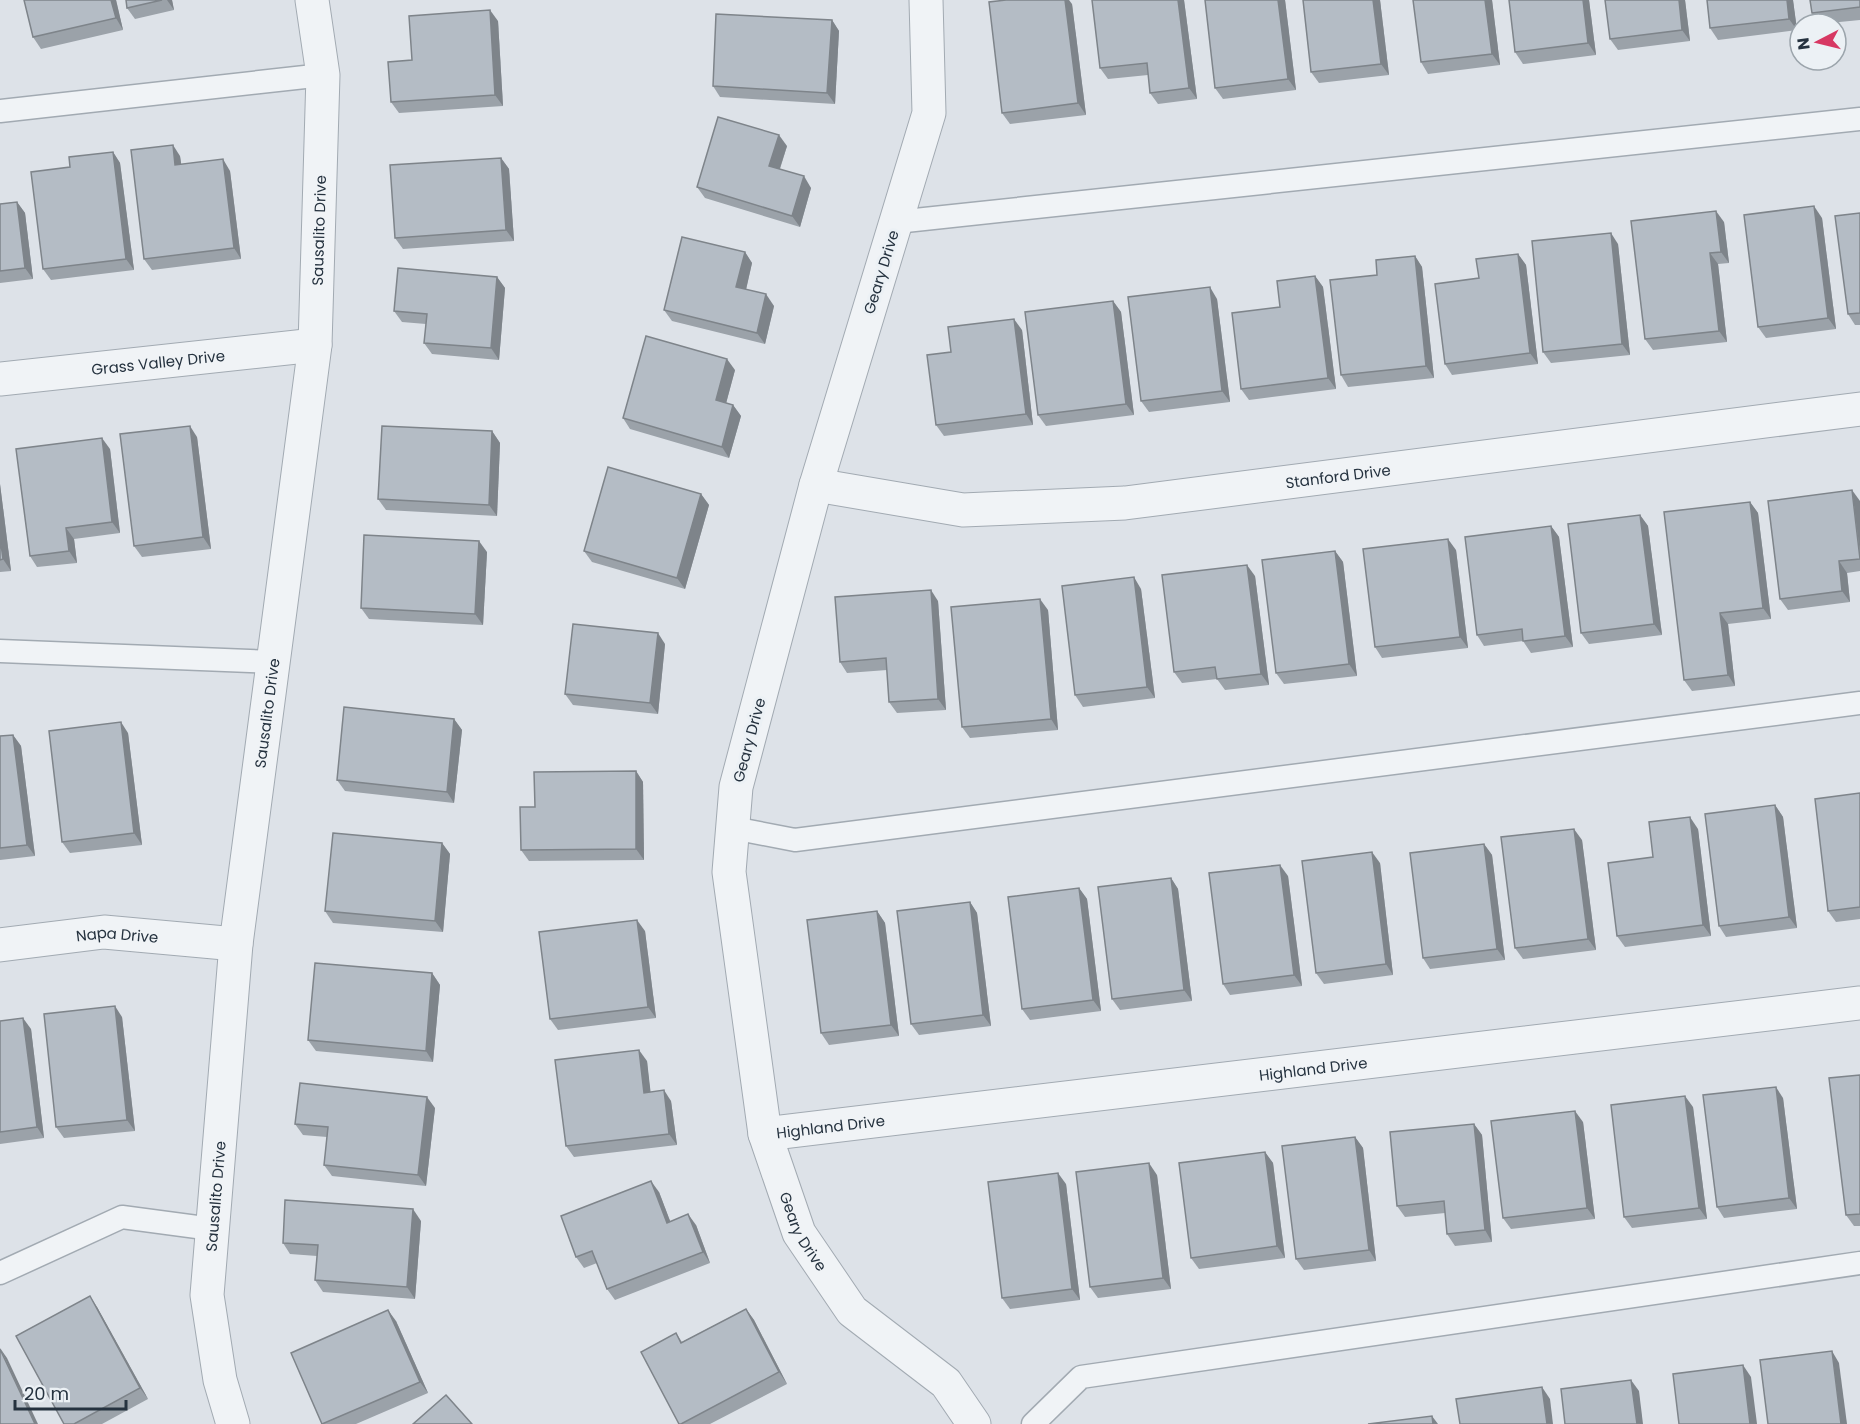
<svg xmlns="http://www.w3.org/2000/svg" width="1860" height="1424" font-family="Poppins,sans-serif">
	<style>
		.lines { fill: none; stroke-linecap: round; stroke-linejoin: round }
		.lane-casing { stroke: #a2aab2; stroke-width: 25 }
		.street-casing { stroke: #a2aab2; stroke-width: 35 }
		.lane { stroke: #f0f3f6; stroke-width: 22 }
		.street { stroke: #f0f3f6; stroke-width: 33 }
		.wall { fill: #9ba2a9 }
		.shaded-wall { fill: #7e848a }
		.building { fill: #b4bcc5; stroke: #7e848a; stroke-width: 1.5 }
		.labels { text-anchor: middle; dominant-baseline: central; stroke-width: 6; stroke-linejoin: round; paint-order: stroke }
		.street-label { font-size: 15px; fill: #25323f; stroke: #ecf1f5 }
	</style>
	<rect width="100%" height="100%" fill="#dde2e8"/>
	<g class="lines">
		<g class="lane-casing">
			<g id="lane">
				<path d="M0 111 323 75"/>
				<path d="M896 222 1860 119"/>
				<path d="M0 651 273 662"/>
				<path d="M733 828 795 840 1860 703"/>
				<path d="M0 1273 122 1217 212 1229"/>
				<path d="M1033 1424 1081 1377 1860 1263"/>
			</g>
		</g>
		<g class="street-casing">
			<g id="street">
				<path id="s1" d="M926 0 929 113 816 485 736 787 729 872 765 1134 799 1233 852 1311 946 1383 974 1424"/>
				<path id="s2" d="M0 379 315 345"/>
				<path id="s3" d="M816 485 963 510 1125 503 1860 409"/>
				<path id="s4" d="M0 945 104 932 236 944"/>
				<path id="s5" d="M765 1134 1860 1003"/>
				<path id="s6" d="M233 1424 220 1380 207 1295 236 944 315 345 323 75 312 0"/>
			</g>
		</g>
		<use href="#lane" class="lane"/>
		<use href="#street" class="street"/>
	</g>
	<g class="wall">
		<path d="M24 0H116L123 30 41 49 33 37Z"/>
		<path d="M126 0H172L174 10 135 19 127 8Z"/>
		<path d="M1184 0 1197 99 1158 104 1150 93 1148 75 1108 79 1100 68Z"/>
		<path d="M1285 0 1296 90 1223 99 1215 88Z"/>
		<path d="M1303 0H1380L1389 75 1319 83 1311 72Z"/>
		<path d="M1492 0 1500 65 1428 74 1421 62Z"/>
		<path d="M1589 0 1596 55 1523 64 1515 52Z"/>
		<path d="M1605 0H1685L1690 41 1618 50 1610 39Z"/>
		<path d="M1707 0H1793L1797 30 1718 40 1710 28Z"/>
		<path d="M1860 0V20L1819 24 1812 13Z"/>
		<path d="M1072 4 1086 115 1010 124 1002 113Z"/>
		<path d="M832 20 839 31 835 104 720 97 713 86Z"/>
		<path d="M498 21 503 106 399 113 391 102Z"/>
		<path d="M787 146 780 169 811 188 800 227 705 198 697 187Z"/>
		<path d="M113 152 120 163 134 270 51 280 43 269 70 167Z"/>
		<path d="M180 156 181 164 230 171 241 259 152 270 144 259Z"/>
		<path d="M501 158 509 169 514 241 403 249 395 238Z"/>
		<path d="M17 202 25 213 33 279 0 283V204Z"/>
		<path d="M1860 213V325H1855L1848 314Z"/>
		<path d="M1822 218 1836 329 1766 338 1758 327Z"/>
		<path d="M1724 222 1729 263 1718 264 1727 342 1653 350 1645 339Z"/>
		<path d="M1618 244 1630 355 1551 363 1543 352Z"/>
		<path d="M745 252 752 263 746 290 774 306 765 344 672 321 664 310Z"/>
		<path d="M1518 254 1526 265 1538 364 1452 375 1445 364 1479 278Z"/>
		<path d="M1415 256 1422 267 1434 378 1348 387 1341 375 1377 275Z"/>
		<path d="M1315 276 1323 287 1336 389 1249 400 1241 389 1280 307Z"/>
		<path d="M497 277 505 288 499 360 432 354 424 343 426 324 402 322 394 311Z"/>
		<path d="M1217 299 1230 402 1149 412 1141 401Z"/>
		<path d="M1113 301 1121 312 1134 415 1046 426 1038 415Z"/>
		<path d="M1022 330 1033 425 944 436 936 425 951 352Z"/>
		<path d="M735 370 726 403 733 405 741 416 729 458 630 429 623 418Z"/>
		<path d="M492 431 500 443 497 516 386 510 378 499Z"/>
		<path d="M197 437 211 549 142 557 134 546Z"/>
		<path d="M110 449 120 533 74 539 77 563 37 567 30 556Z"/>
		<path d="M0 484 11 571 0 572Z"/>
		<path d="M701 494 709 505 685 589 592 562 584 551Z"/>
		<path d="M1860 501V571L1847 573 1850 602 1788 610 1780 599Z"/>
		<path d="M1750 502 1758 513 1771 619 1728 624 1735 686 1692 691 1684 680Z"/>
		<path d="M1640 515 1648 526 1662 635 1589 644 1581 633Z"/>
		<path d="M1551 526 1559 537 1573 647 1531 653 1523 641 1484 646 1477 635Z"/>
		<path d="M1456 550 1468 648 1382 658 1375 647Z"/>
		<path d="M1335 551 1343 562 1357 676 1284 684 1276 673Z"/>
		<path d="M487 552 483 625 369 619 361 608Z"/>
		<path d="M1255 576 1269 685 1225 690 1217 679 1182 683 1174 672Z"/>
		<path d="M1141 589 1155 698 1083 707 1075 695Z"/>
		<path d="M938 601 946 710 897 713 889 702 887 670 847 673 840 662Z"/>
		<path d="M1048 610 1058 730 970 738 962 727Z"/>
		<path d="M665 644 658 714 573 705 565 694Z"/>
		<path d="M454 719 462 730 454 803 345 791 337 780Z"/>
		<path d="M128 733 142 845 70 853 62 842Z"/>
		<path d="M13 735 21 746 35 856 0 860V736Z"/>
		<path d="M636 771 643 782 644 860 529 861 521 850Z"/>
		<path d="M1860 793V919L1836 922 1828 911Z"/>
		<path d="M1775 805 1783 817 1797 928 1726 937 1719 926Z"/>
		<path d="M1698 829 1711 936 1625 947 1617 936 1653 857Z"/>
		<path d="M1582 840 1596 950 1523 959 1515 948Z"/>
		<path d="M442 843 450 854 443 932 333 923 325 911Z"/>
		<path d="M1484 844 1492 855 1505 960 1430 969 1423 958Z"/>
		<path d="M1380 863 1393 975 1324 984 1316 973Z"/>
		<path d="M1288 876 1302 986 1230 995 1223 984Z"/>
		<path d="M1171 878 1178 889 1192 1001 1120 1010 1112 999Z"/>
		<path d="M1079 888 1087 899 1101 1011 1030 1020 1022 1009Z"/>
		<path d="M970 902 977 913 991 1026 919 1035 911 1024Z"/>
		<path d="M877 911 885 923 899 1036 829 1045 821 1033Z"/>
		<path d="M645 931 656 1018 558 1030 550 1019Z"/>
		<path d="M432 973 440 985 433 1062 316 1051 308 1040Z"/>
		<path d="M122 1017 135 1131 64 1138 56 1127Z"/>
		<path d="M0 1021 31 1029 44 1138 0 1144Z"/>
		<path d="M647 1061 650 1092 671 1101 677 1145 574 1157 566 1146Z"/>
		<path d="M1860 1075V1226H1854L1846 1215Z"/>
		<path d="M1783 1098 1797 1209 1724 1218 1717 1207Z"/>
		<path d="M1693 1107 1707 1219 1632 1228 1624 1217Z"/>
		<path d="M435 1108 426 1186 332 1176 324 1165 327 1137 303 1135 295 1124Z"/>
		<path d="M1583 1122 1595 1219 1511 1229 1503 1218Z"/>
		<path d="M1474 1124 1482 1135 1492 1242 1455 1246 1447 1234 1445 1213 1405 1217 1397 1206Z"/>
		<path d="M1355 1137 1363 1148 1376 1261 1304 1270 1296 1259Z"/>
		<path d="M1265 1152 1273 1163 1285 1258 1199 1269 1191 1258Z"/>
		<path d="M1157 1175 1171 1289 1098 1298 1090 1287Z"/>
		<path d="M1066 1184 1080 1300 1010 1309 1002 1298Z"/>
		<path d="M659 1192 670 1221 696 1225 710 1263 615 1300 607 1289 597 1263 584 1268 576 1257Z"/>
		<path d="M421 1221 415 1299 323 1292 315 1280 317 1256 290 1254 283 1243Z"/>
		<path d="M97 1307 148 1399 102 1424H64Z"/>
		<path d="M746 1309 754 1320 787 1384 710 1424H679L676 1333 682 1342Z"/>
		<path d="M396 1321 428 1393 356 1424H322Z"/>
	</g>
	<g class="shaded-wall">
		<path d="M111 0H116L123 30 116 18Z"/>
		<path d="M167 0H172L174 10Z"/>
		<path d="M1065 0H1069L1072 4 1086 115 1078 103Z"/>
		<path d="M1178 0H1184L1197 99 1189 88Z"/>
		<path d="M1278 0H1285L1296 90 1288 79Z"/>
		<path d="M1373 0H1380L1389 75 1381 64Z"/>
		<path d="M1485 0H1492L1500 65 1492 54Z"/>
		<path d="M1583 0H1589L1596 55 1588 43Z"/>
		<path d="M1679 0H1685L1690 41 1682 30Z"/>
		<path d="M1787 0H1793L1797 30 1789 19Z"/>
		<path d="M490 10 498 21 503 106 495 95Z"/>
		<path d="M832 20 839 31 835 104 827 93Z"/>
		<path d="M779 135 787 146 777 177 769 166Z"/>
		<path d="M173 145 180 156 183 176 175 165Z"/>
		<path d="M113 152 120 163 134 270 126 259Z"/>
		<path d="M501 158 509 169 514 241 506 230Z"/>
		<path d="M223 159 230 171 241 259 234 248Z"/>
		<path d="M804 176 811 188 800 227 792 216Z"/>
		<path d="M17 202 25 213 33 279 25 268Z"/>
		<path d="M1814 206 1822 218 1836 329 1828 318Z"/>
		<path d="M1716 211 1724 222 1729 263 1721 252Z"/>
		<path d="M1611 233 1618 244 1630 355 1622 344Z"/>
		<path d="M745 252 752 263 744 298 736 287Z"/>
		<path d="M1710 253 1718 264 1727 342 1719 331Z"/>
		<path d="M1518 254 1526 265 1538 364 1530 353Z"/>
		<path d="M1415 256 1422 267 1434 378 1426 366Z"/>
		<path d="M1315 276 1323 287 1336 389 1328 378Z"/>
		<path d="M497 277 505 288 499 360 491 348Z"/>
		<path d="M1210 287 1217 299 1230 402 1222 391Z"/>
		<path d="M766 294 774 306 765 344 757 333Z"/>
		<path d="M1113 301 1121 312 1134 415 1126 404Z"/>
		<path d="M1014 319 1022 330 1033 425 1026 414Z"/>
		<path d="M727 359 735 370 724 411 716 400Z"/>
		<path d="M733 405 741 416 729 458 722 447Z"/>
		<path d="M190 426 197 437 211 549 203 537Z"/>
		<path d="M492 431 500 443 497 516 489 505Z"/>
		<path d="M102 438 110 449 120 533 112 522Z"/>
		<path d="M0 484 11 571 3 559 0 537Z"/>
		<path d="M1852 490 1860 501V552Z"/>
		<path d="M701 494 709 505 685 589 677 578Z"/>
		<path d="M1750 502 1758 513 1771 619 1763 608Z"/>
		<path d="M1640 515 1648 526 1662 635 1654 624Z"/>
		<path d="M1551 526 1559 537 1573 647 1565 636Z"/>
		<path d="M66 528 74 539 77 563 69 551Z"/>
		<path d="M1448 539 1456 550 1468 648 1460 637Z"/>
		<path d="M479 541 487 552 483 625 475 614Z"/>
		<path d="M1335 551 1343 562 1357 676 1349 664Z"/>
		<path d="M1839 561 1847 573 1850 602 1842 591Z"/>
		<path d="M1247 565 1255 576 1269 685 1261 674Z"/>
		<path d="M1134 577 1141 589 1155 698 1147 687Z"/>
		<path d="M931 590 938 601 946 710 938 699Z"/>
		<path d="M1040 599 1048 610 1058 730 1051 719Z"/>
		<path d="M1720 613 1728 624 1735 686 1728 675Z"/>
		<path d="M658 633 665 644 658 714 650 703Z"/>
		<path d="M454 719 462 730 454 803 447 792Z"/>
		<path d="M121 722 128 733 142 845 134 833Z"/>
		<path d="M13 735 21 746 35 856 27 845Z"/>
		<path d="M636 771 643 782 644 860 636 849Z"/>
		<path d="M1775 805 1783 817 1797 928 1789 917Z"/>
		<path d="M1690 817 1698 829 1711 936 1703 925Z"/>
		<path d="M1574 829 1582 840 1596 950 1588 939Z"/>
		<path d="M442 843 450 854 443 932 435 921Z"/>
		<path d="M1484 844 1492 855 1505 960 1497 949Z"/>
		<path d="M1372 852 1380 863 1393 975 1386 964Z"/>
		<path d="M1280 865 1288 876 1302 986 1294 975Z"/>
		<path d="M1171 878 1178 889 1192 1001 1184 990Z"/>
		<path d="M1079 888 1087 899 1101 1011 1093 1000Z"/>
		<path d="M970 902 977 913 991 1026 983 1015Z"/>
		<path d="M877 911 885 923 899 1036 891 1025Z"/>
		<path d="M637 920 645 931 656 1018 648 1007Z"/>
		<path d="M432 973 440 985 433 1062 426 1051Z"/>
		<path d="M115 1006 122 1017 135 1131 127 1120Z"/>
		<path d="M23 1018 31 1029 44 1138 37 1127Z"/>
		<path d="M639 1050 647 1061 652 1104 644 1093Z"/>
		<path d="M1776 1087 1783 1098 1797 1209 1789 1198Z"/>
		<path d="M664 1090 671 1101 677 1145 669 1134Z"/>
		<path d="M1685 1096 1693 1107 1707 1219 1699 1208Z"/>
		<path d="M427 1097 435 1108 426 1186 418 1175Z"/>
		<path d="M1575 1111 1583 1122 1595 1219 1587 1208Z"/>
		<path d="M1474 1124 1482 1135 1492 1242 1485 1230Z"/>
		<path d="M1355 1137 1363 1148 1376 1261 1369 1250Z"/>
		<path d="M1265 1152 1273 1163 1285 1258 1277 1246Z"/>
		<path d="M1149 1163 1157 1175 1171 1289 1163 1278Z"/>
		<path d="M1058 1173 1066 1184 1080 1300 1072 1289Z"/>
		<path d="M651 1181 659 1192 675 1234 667 1223Z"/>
		<path d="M413 1209 421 1221 415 1299 407 1287Z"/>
		<path d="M688 1214 696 1225 710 1263 703 1252Z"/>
		<path d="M90 1296 97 1307 148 1399 140 1388Z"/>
		<path d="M746 1309 754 1320 787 1384 779 1372Z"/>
		<path d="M388 1310 396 1321 428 1393 420 1382Z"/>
		<path d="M0 1348 7 1358 38 1424H35Z"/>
		<path d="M1832 1351 1839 1363 1847 1424H1841Z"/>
		<path d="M1743 1365 1751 1377 1757 1424H1750Z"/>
		<path d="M1631 1380 1639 1391 1643 1424H1637Z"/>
		<path d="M1542 1387 1550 1399 1553 1424H1547Z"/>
		<path d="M1432 1416 1438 1424H1433Z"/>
	</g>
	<g class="building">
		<path d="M24 0H111L116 18 33 37Z"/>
		<path d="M126 0H162L127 8Z"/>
		<path d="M1006 0H1065L1078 103 1002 113 989 2Z"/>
		<path d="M1092 0H1178L1189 88 1150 93 1147 63 1100 68Z"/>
		<path d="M1205 0H1278L1288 79 1215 88Z"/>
		<path d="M1303 0H1373L1381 64 1311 72Z"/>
		<path d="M1413 0H1485L1492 54 1421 62Z"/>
		<path d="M1509 0H1583L1588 43 1515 52Z"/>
		<path d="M1605 0H1679L1682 30 1610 39Z"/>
		<path d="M1707 0H1787L1789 19 1710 28Z"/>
		<path d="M1810 0H1860V7L1812 13Z"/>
		<path d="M490 10 495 95 391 102 388 62 412 60 409 16Z"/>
		<path d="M716 14 832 20 827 93 713 86Z"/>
		<path d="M718 117 779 135 769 166 804 176 792 216 697 187Z"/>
		<path d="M173 145 175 165 223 159 234 248 144 259 131 150Z"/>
		<path d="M113 152 126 259 43 269 31 172 70 167 69 157Z"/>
		<path d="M501 158 506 230 395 238 390 165Z"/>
		<path d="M17 202 25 268 0 271V204Z"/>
		<path d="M1814 206 1828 318 1758 327 1744 215Z"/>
		<path d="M1716 211 1721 252 1710 253 1719 331 1645 339 1631 221Z"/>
		<path d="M1860 213V313L1848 314 1835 216Z"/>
		<path d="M1611 233 1622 344 1543 352 1532 241Z"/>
		<path d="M682 237 745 252 736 287 766 294 757 333 664 310Z"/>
		<path d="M1518 254 1530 353 1445 364 1435 284 1479 278 1476 259Z"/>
		<path d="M1415 256 1426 366 1341 375 1330 280 1377 275 1376 260Z"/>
		<path d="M398 268 497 277 491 348 424 343 427 314 394 311Z"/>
		<path d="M1315 276 1328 378 1241 389 1232 313 1280 307 1277 281Z"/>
		<path d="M1210 287 1222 391 1141 401 1128 297Z"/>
		<path d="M1113 301 1126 404 1038 415 1025 312Z"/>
		<path d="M1014 319 1026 414 936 425 927 355 951 352 948 327Z"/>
		<path d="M646 336 727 359 716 400 733 405 722 447 623 418Z"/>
		<path d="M190 426 203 537 134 546 120 434Z"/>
		<path d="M382 426 492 431 489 505 378 499Z"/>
		<path d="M102 438 112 522 66 528 69 551 30 556 16 449Z"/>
		<path d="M608 467 701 494 677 578 584 551Z"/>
		<path d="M1852 490 1860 559 1839 561 1842 591 1780 599 1768 501Z"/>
		<path d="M1750 502 1763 608 1720 613 1728 675 1684 680 1664 512Z"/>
		<path d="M1640 515 1654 624 1581 633 1568 524Z"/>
		<path d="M1551 526 1565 636 1523 641 1522 629 1477 635 1465 537Z"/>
		<path d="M364 535 479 541 475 614 361 608Z"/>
		<path d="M0 537 3 559 0 560Z"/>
		<path d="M1448 539 1460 637 1375 647 1363 549Z"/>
		<path d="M1335 551 1349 664 1276 673 1262 560Z"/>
		<path d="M1247 565 1261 674 1217 679 1215 667 1174 672 1162 575Z"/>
		<path d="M1134 577 1147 687 1075 695 1062 586Z"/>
		<path d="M931 590 938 699 889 702 886 658 840 662 835 597Z"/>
		<path d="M1040 599 1051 719 962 727 951 607Z"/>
		<path d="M573 624 658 633 650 703 565 694Z"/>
		<path d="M344 707 454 719 447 792 337 780Z"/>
		<path d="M121 722 134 833 62 842 49 731Z"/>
		<path d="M13 735 27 845 0 848V736Z"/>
		<path d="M636 771V849L521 850 520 807H535L534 772Z"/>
		<path d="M1860 793V907L1828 911 1815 799Z"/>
		<path d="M1775 805 1789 917 1719 926 1705 814Z"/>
		<path d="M1690 817 1703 925 1617 936 1608 863 1653 857 1649 822Z"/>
		<path d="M1574 829 1588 939 1515 948 1501 837Z"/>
		<path d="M333 833 442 843 435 921 325 911Z"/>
		<path d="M1484 844 1497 949 1423 958 1410 853Z"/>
		<path d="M1372 852 1386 964 1316 973 1302 861Z"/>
		<path d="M1280 865 1294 975 1223 984 1209 873Z"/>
		<path d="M1171 878 1184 990 1112 999 1098 887Z"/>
		<path d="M1079 888 1093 1000 1022 1009 1008 897Z"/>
		<path d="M970 902 983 1015 911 1024 897 911Z"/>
		<path d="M877 911 891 1025 821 1033 807 920Z"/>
		<path d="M637 920 648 1007 550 1019 539 932Z"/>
		<path d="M315 963 432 973 426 1051 308 1040Z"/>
		<path d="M115 1006 127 1120 56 1127 44 1014Z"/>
		<path d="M23 1018 37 1127 0 1132V1021Z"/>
		<path d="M639 1050 644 1093 664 1090 669 1134 566 1146 555 1060Z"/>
		<path d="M1860 1075V1214L1846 1215 1829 1078Z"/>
		<path d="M300 1083 427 1097 418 1175 324 1165 328 1127 295 1124Z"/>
		<path d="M1776 1087 1789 1198 1717 1207 1703 1095Z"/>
		<path d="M1685 1096 1699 1208 1624 1217 1611 1105Z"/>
		<path d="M1575 1111 1587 1208 1503 1218 1491 1121Z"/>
		<path d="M1474 1124 1485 1230 1447 1234 1444 1201 1397 1206 1390 1132Z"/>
		<path d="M1355 1137 1369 1250 1296 1259 1282 1146Z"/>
		<path d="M1265 1152 1277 1246 1191 1258 1179 1163Z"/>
		<path d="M1149 1163 1163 1278 1090 1287 1076 1172Z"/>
		<path d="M1058 1173 1072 1289 1002 1298 988 1182Z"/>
		<path d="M651 1181 667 1223 688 1214 703 1252 607 1289 592 1251 576 1257 561 1216Z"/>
		<path d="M285 1200 413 1209 407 1287 315 1280 318 1245 283 1243Z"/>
		<path d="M90 1296 140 1388 74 1424H64L16 1336Z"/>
		<path d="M746 1309 779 1372 681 1424H679L641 1352 676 1333 681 1343Z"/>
		<path d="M388 1310 420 1382 322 1424 291 1353Z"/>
		<path d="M0 1349 35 1424H0Z"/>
		<path d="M1832 1351 1841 1424H1768L1760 1360Z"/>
		<path d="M1743 1365 1750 1424H1679L1673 1374Z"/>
		<path d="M1631 1380 1637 1424H1565L1561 1389Z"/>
		<path d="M1542 1387 1547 1424H1460L1456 1399Z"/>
		<path d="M446 1395 472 1424H413Z"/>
		<path d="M1432 1416 1433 1424H1368Z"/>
	</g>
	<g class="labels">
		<g class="street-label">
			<text stroke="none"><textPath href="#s6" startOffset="1203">Sausalito Drive</textPath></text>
			<text transform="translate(881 272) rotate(-73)">Geary Drive</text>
			<text stroke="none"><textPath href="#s2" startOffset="159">Grass Valley Drive</textPath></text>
			<text stroke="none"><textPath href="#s3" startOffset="526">Stanford Drive</textPath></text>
			<text stroke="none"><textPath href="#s6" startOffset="717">Sausalito Drive</textPath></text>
			<text transform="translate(749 740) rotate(-75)">Geary Drive</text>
			<text stroke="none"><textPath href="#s4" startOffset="118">Napa Drive</textPath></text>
			<text stroke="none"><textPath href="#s5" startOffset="552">Highland Drive</textPath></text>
			<text stroke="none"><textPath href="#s5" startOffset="66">Highland Drive</textPath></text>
			<text stroke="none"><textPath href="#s6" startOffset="231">Sausalito Drive</textPath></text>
			<text stroke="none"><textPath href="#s1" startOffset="1269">Geary Drive</textPath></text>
		</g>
	</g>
	<g transform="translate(1818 42) rotate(263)"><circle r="28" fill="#ecf1f5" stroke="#9ca5ac" stroke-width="1.5"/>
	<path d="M0-4.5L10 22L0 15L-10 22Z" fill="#d73863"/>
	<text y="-9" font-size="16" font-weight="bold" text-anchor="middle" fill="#25323f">N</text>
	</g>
	<path d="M15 1400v9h111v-9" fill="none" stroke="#25323f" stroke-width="3"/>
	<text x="24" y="1400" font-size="18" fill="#25323f" stroke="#ecf1f5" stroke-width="4.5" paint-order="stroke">20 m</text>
</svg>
